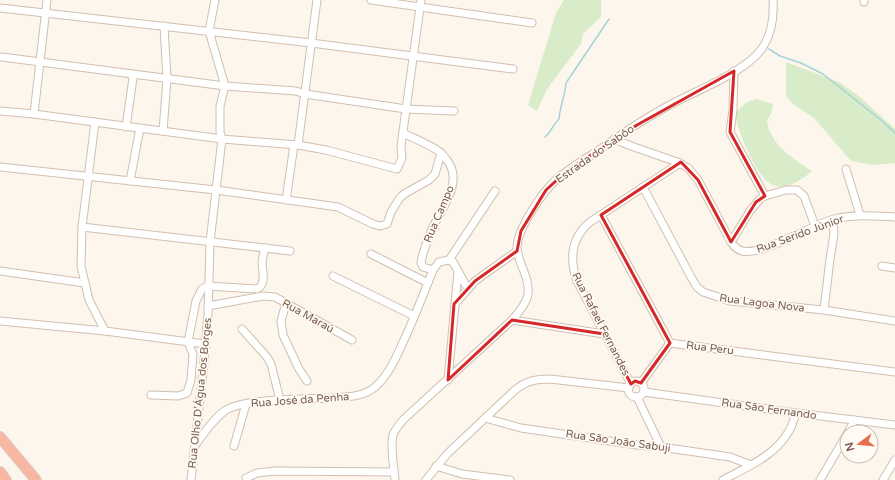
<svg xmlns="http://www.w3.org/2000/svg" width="895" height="480" font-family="'Varela Round',sans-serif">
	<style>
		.green { fill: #d8ecc9 }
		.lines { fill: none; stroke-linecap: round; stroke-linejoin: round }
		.stream { stroke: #a5d3da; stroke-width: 1.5 }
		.minor-casing { stroke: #d1beb0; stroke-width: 9 }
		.highway-casing { stroke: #dad1cd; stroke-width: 12 }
		.minor { stroke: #fff; stroke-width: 7 }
		.highway { stroke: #f7b7a3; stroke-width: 10 }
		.marked { fill: none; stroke: #d62828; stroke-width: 3; stroke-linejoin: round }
		.labels { text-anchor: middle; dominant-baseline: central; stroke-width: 3.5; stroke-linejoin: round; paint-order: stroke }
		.street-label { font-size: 11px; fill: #7a5c4d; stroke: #fffaf3 }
	</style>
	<rect width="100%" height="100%" fill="#fdf6ec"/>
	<g class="green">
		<path d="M564 0H601V17L583 34 581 44 547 89 537 111 528 105 556 13Z"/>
		<path d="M786 62 839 82 861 98 895 129V163L874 165 851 161 814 118 793 104 786 96Z"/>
		<path d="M757 99 773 104 772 112 767 120C768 124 768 129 770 132 778 150 797 161 812 171 803 179 786 191 773 185 756 178 739 133 735 115 742 105 745 102 757 99Z"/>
	</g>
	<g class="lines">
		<g class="stream">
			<path d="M769 49 780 56 801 63 823 74 881 120 895 133"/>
			<path d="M545 137C552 131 553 124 559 119 560 106 565 96 566 83L609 19"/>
		</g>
		<g class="minor-casing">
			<g id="minor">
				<path d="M371 0 532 23"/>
				<path d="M864 2V0"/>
				<path d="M0 8 311 43 513 69"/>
				<path d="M2 57 225 86 296 91 305 94 406 109 454 111"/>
				<path d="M734 71 733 110 730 132 765 196"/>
				<path d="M0 111 34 114 222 139 298 145 326 150 397 169 402 158 401 146 421 0"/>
				<path d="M34 114 47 0"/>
				<path d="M95 122 82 227 81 266 89 300 105 331"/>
				<path d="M126 127 132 85 133 79 131 74"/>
				<path d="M163 131 167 79 164 26"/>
				<path d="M403 133C413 138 433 146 441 153 443 155 445 158 447 160 463 181 444 205 434 225 429 237 423 249 421 263L423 267 433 270"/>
				<path d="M614 139 631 146 680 163 689 169 698 180 731 242C734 246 737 250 742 251 763 256 811 225 834 219 855 214 874 216 895 217"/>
				<path d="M298 145 317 0"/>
				<path d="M0 167 216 190 338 207 373 224 380 226 387 224 391 212 399 199 404 194 429 180 435 174 441 153"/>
				<path d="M846 169 860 215"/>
				<path d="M130 181 140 128"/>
				<path d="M643 187 691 277 697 287 703 292 730 301 824 310 895 321"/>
				<path d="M286 200 294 145"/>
				<path d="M601 215 670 343 895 372"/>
				<path d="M82 227 290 251"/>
				<path d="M731 242 750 211 760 199 765 196 786 190H797L804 196 815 226"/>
				<path d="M371 254 428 283"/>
				<path d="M449 260 495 191"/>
				<path d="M882 266 895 268"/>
				<path d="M0 271 85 283"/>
				<path d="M333 276 414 316"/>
				<path d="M286 303 281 321 283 335 299 369 307 381"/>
				<path d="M455 304 475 281 517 251"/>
				<path d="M208 306 263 296 275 297 352 340"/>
				<path d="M824 310 830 259 834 234 833 220"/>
				<path d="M512 320 604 334"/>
				<path d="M0 321 105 331 205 344"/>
				<path d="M242 329 267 357 271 364 280 400"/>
				<path d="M448 380 458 272"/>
				<circle cx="636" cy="389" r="8"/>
				<path d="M641 383 670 343"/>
				<path d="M631 384 577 281C569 258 571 238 590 222L680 163"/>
				<path d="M644 392 796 413 895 425"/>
				<path d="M151 395 178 396 187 393 191 380 193 354 188 342 196 301 202 289 208 286 257 289C267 284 262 270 262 261 263 256 264 252 265 248"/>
				<path d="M637 397 661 447"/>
				<path d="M485 418 521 428 637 445 661 447 730 457 751 465"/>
				<path d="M848 432 855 420"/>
				<path d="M196 444C205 432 214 418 226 410 246 398 307 399 332 398 346 397 364 397 375 387 390 374 397 355 405 338 415 316 424 293 433 270L439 262 449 260 453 262 468 289"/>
				<path d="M234 446 246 404"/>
				<path d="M436 466 462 474 510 480"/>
				<path d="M246 478 257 473 275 471 394 472"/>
				<path d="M191 480 203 372 208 315 210 242 222 139 220 132V106L225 86 209 31 215 0"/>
				<path d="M395 480C394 466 390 449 393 435 395 429 400 424 404 419L512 320C529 301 533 293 523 269 520 263 518 255 517 248 517 229 543 191 557 179 571 167 587 158 602 148 623 133 644 119 666 107 694 91 746 73 763 47 772 33 774 16 773 0"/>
				<path d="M426 480 447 454 515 390C526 381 536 379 550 379L629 388"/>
				<path d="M723 480C747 467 775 456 789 431 792 426 794 419 796 413"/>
				<path d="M820 480 847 434"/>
				<path d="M883 480 895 460"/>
			</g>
		</g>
		<g class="highway-casing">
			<g id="highway">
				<path d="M0 437 36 480"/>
				<path d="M0 472 6 480"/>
			</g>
		</g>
		<use href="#minor" class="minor"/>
		<use href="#highway" class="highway"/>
	</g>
	<path class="marked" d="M734 71 730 132 765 196 756 202 731 242 698 180 681 162 601 215 670 343 641 383 635 381 631 384 604 334 512 320 448 380 454 304 475 281 517 251 521 231 546 190 568 170 637 125Z"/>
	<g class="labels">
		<g class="street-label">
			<text transform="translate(595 154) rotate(-35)">Estrada do Sabôo</text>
			<text transform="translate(439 214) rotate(-67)">Rua Campo</text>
			<text transform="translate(800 234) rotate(-20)">Rua Serido Júnior</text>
			<text transform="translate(762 303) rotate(7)">Rua Lagoa Nova</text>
			<text transform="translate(308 316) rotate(29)">Rua Maraú</text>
			<text transform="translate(601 324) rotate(63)">Rua Rafael Fernandes</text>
			<text transform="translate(710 348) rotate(7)">Rua Peru</text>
			<text transform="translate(200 393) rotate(-84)">Rua Olho D'Água dos Borges</text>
			<text transform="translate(300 400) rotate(-4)">Rua José da Penha</text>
			<text transform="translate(769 409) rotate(8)">Rua São Fernando</text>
			<text transform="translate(618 441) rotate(8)">Rua São João Sabuji</text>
		</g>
	</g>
	<g transform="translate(859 444) rotate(254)"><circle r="19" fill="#fffaf3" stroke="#cabbb1"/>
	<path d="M0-3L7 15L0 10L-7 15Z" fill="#e76f51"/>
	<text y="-6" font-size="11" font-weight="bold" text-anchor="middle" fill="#7a5c4d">N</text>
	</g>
</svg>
